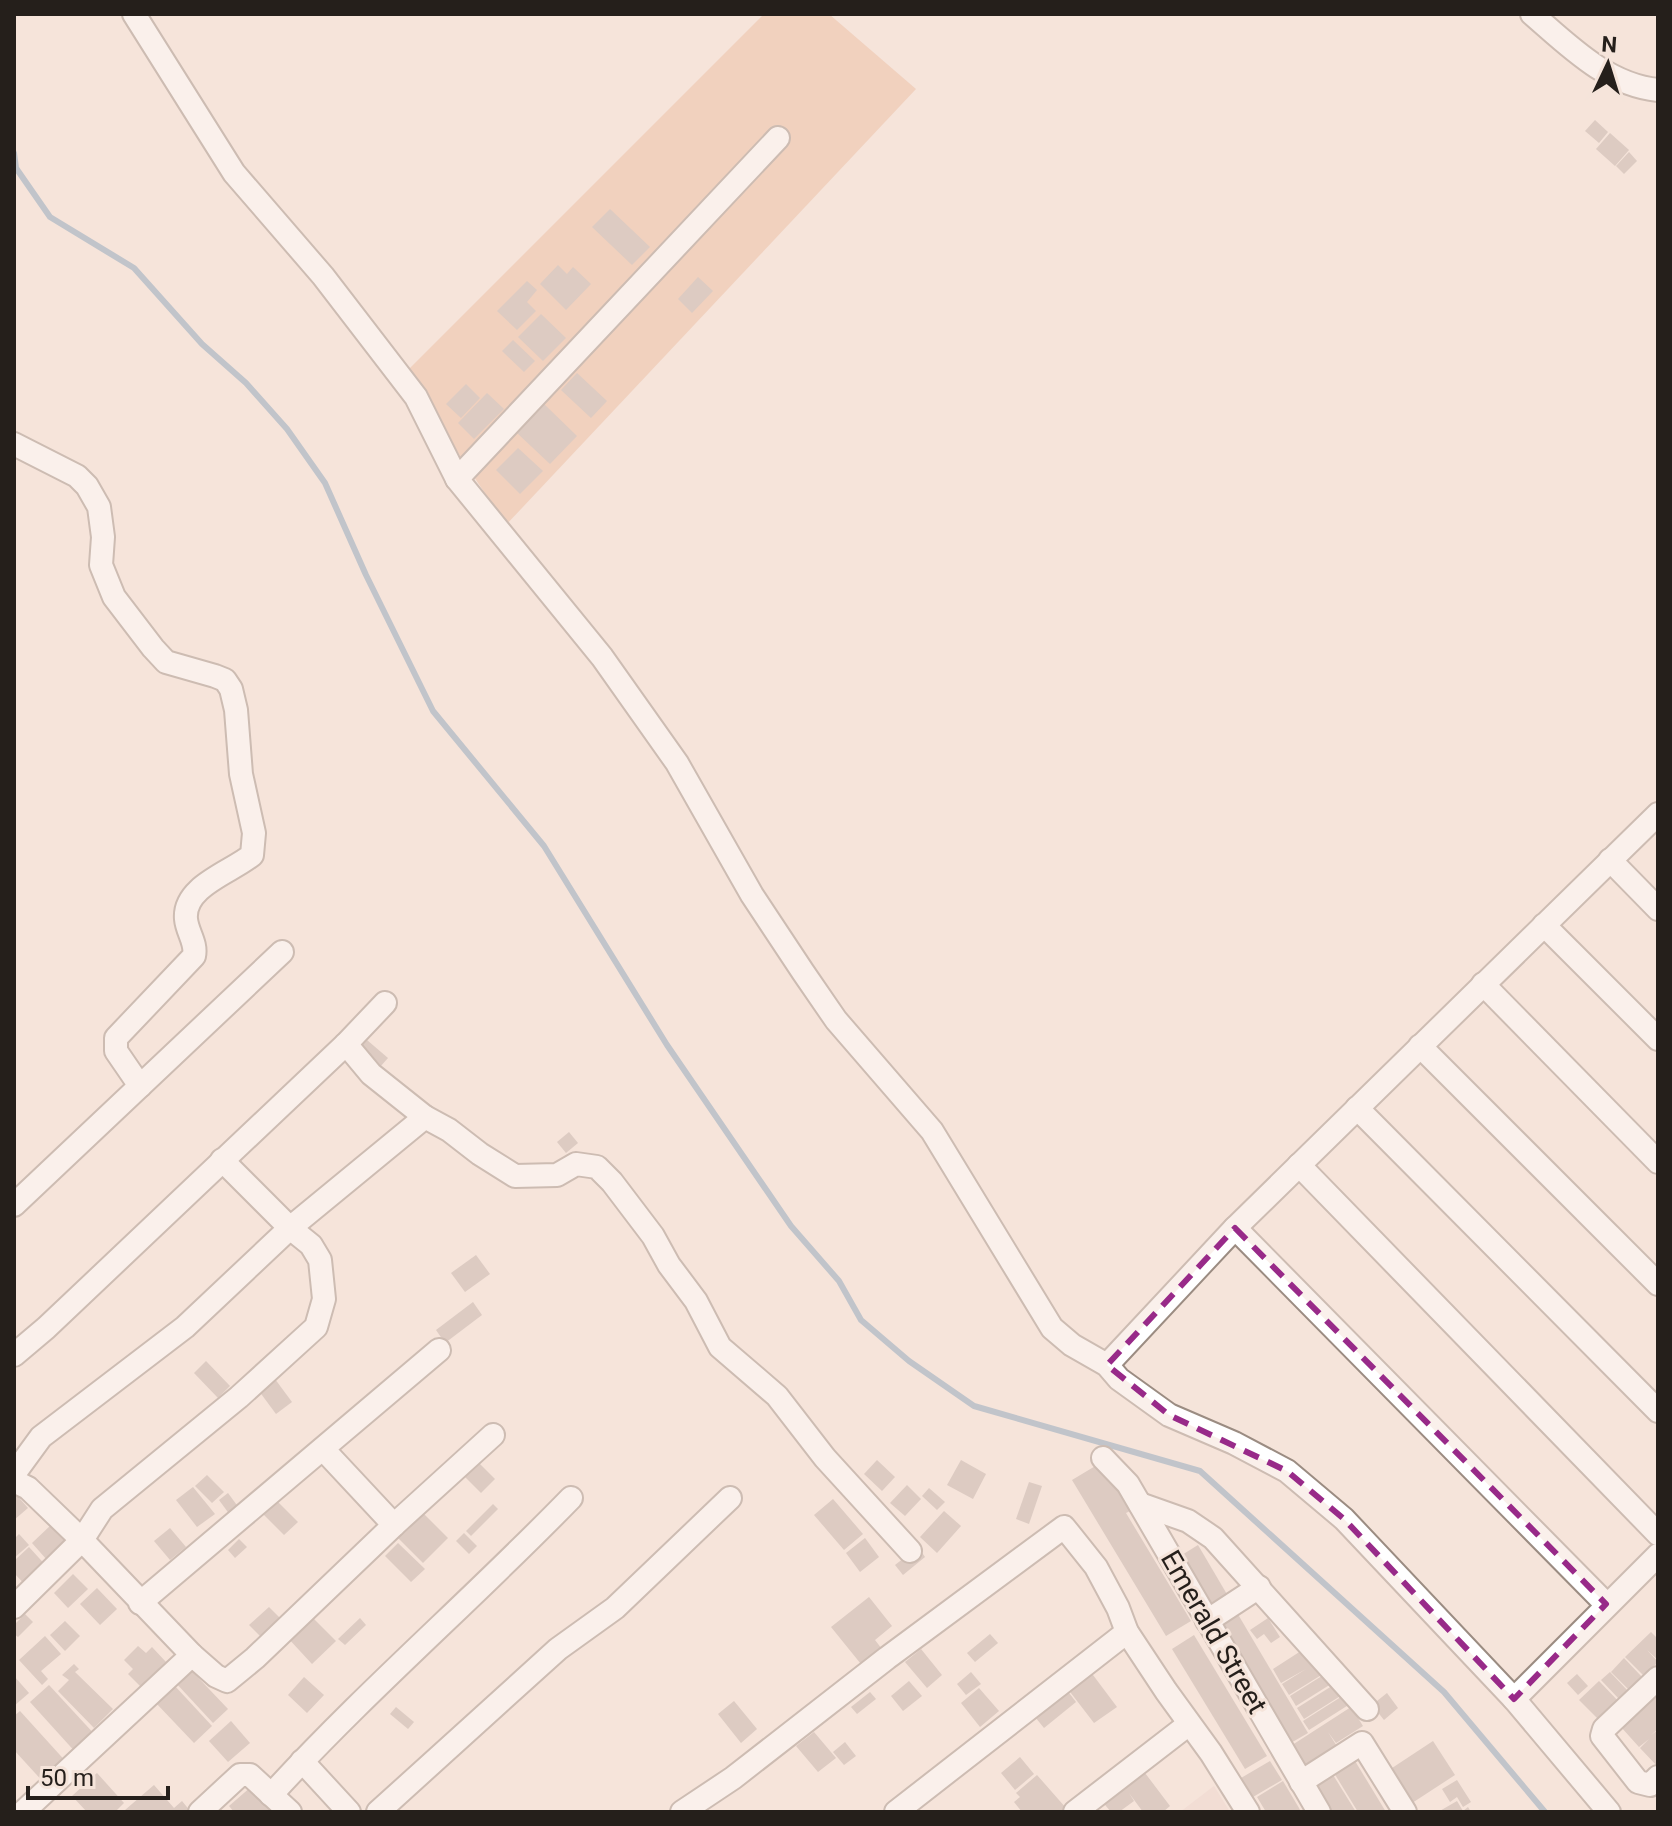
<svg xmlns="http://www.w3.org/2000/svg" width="1672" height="1826" font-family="Roboto,sans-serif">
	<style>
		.industrial { fill: #edd4cc }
		.green { fill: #eaba9c }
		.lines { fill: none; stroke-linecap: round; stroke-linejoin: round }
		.stream { stroke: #809eb6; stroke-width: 6 }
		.building { fill: #beada4 }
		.minor-casing { stroke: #9b8c82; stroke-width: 26 }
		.minor { stroke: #fff; stroke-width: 22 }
		.marked { fill: none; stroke: #982a89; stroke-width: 6; stroke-dasharray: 16 10; stroke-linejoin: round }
		.labels { text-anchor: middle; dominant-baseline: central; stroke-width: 6; stroke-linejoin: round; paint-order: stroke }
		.street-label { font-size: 28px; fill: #251f1b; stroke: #f5e4da }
	</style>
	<rect width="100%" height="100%" fill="#f5e4da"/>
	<path class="industrial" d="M1214 1786 1230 1812H1180Z"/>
	<path class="green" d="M764 14H829L916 89 506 525 405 373Z"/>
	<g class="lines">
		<path class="stream" d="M14 153 16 168 50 217 134 268 202 344 246 383 287 429 325 483 366 575 433 711 544 846 667 1045 791 1226 839 1281 861 1320 909 1361 974 1406 1200 1471 1444 1692 1545 1812"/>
	</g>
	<g class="building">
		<path d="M1595 120 1608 132 1599 143 1585 131Z"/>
		<path d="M1610 133 1629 150 1615 166 1596 149Z"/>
		<path d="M1629 152 1637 161 1624 174 1616 166Z"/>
		<path d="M610 209 650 247 632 265 592 227Z"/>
		<path d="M558 265 567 274 573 267 591 284 566 310 540 284Z"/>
		<path d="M698 277 713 291 692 313 678 299Z"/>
		<path d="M527 281 537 290 527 302 536 311 517 330 497 311Z"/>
		<path d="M541 314 566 338 543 361 518 337Z"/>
		<path d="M513 340 535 361 524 372 502 351Z"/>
		<path d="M577 373 607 401 591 418 561 390Z"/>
		<path d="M466 384 480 398 461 418 446 404Z"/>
		<path d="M487 393 504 409 474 439 458 423Z"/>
		<path d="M544 404 577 436 550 464 516 432Z"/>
		<path d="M518 448 543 471 520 494 496 470Z"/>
		<path d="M367 1040 388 1058 380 1067 359 1049Z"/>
		<path d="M569 1132 578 1143 566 1153 557 1142Z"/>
		<path d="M476 1255 490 1274 465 1292 451 1273Z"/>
		<path d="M473 1302 482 1315 445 1343 436 1330Z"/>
		<path d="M206 1361 230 1386 218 1398 194 1373Z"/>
		<path d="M272 1375 292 1402 276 1414 256 1387Z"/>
		<path d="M877 1460 895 1477 882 1491 864 1474Z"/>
		<path d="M961 1460 986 1474 973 1499 947 1485Z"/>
		<path d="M479 1463 495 1479 481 1493 465 1477Z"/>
		<path d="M1097 1465 1104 1477 1111 1473 1132 1510 1126 1513 1191 1621 1166 1636 1072 1480Z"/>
		<path d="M207 1475 224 1492 212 1503 195 1486Z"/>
		<path d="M1029 1482 1042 1486 1029 1524 1016 1519Z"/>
		<path d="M907 1485 921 1499 905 1516 890 1503Z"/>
		<path d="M193 1487 215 1514 197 1527 176 1500Z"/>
		<path d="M929 1488 945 1502 937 1510 922 1496Z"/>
		<path d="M14 1492 28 1508 14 1520Z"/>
		<path d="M228 1493 239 1508 230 1515 219 1500Z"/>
		<path d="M833 1499 863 1534 844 1550 814 1515Z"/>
		<path d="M276 1500 298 1522 284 1535 262 1513Z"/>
		<path d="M493 1504 498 1509 471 1536 466 1531Z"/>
		<path d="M421 1511 448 1538 423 1563 396 1536Z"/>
		<path d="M944 1511 961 1526 937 1553 920 1537Z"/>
		<path d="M51 1525 67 1542 47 1560 32 1543Z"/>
		<path d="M170 1528 186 1547 170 1560 154 1541Z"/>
		<path d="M464 1533 477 1546 469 1554 456 1541Z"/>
		<path d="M19 1534 29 1545 14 1558V1539Z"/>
		<path d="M865 1538 879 1557 860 1572 846 1553Z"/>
		<path d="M239 1539 247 1547 235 1558 228 1550Z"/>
		<path d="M398 1543 425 1569 411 1582 385 1556Z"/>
		<path d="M1198 1545 1228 1596 1207 1608 1177 1558Z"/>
		<path d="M29 1547 49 1569 28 1588 14 1573V1561Z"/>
		<path d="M918 1547 925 1557 903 1575 895 1565Z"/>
		<path d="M73 1574 88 1589 68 1608 54 1593Z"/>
		<path d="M97 1588 117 1609 100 1625 80 1604Z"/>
		<path d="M869 1597 892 1626 875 1640 885 1653 865 1669 831 1627Z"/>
		<path d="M269 1607 283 1621 263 1639 249 1625Z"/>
		<path d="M1236 1611 1308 1733 1289 1744 1217 1623Z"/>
		<path d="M25 1614 33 1622 18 1637 14 1634V1625Z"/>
		<path d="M310 1615 336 1641 312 1664 287 1637Z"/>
		<path d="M360 1618 366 1625 345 1645 338 1639Z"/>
		<path d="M1268 1618 1280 1637 1271 1643 1264 1634 1257 1639 1250 1630Z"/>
		<path d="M65 1621 80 1636 65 1651 50 1635Z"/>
		<path d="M1651 1632 1658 1639V1660L1647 1650 1658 1662 1644 1676 1625 1657Z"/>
		<path d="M990 1634 998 1643 975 1662 967 1653Z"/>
		<path d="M1194 1635 1267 1756 1245 1769 1172 1649Z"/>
		<path d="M45 1636 61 1654 41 1671 48 1679 42 1685 19 1660Z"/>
		<path d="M138 1646 146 1653 152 1647 166 1662 160 1668 166 1674 147 1693 128 1674 133 1669 124 1660Z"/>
		<path d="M921 1649 942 1675 927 1688 905 1662Z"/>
		<path d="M1304 1649 1323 1674 1289 1695 1282 1684 1306 1669 1281 1683 1273 1669Z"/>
		<path d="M1624 1658 1642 1677 1629 1690 1611 1672Z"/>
		<path d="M74 1664 79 1669 75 1672 113 1709 94 1728 58 1691 69 1680 62 1675Z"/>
		<path d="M1087 1667 1117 1707 1094 1723 1064 1684Z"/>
		<path d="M190 1669 228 1709 213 1723 175 1682Z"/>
		<path d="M971 1672 981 1684 966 1695 957 1684Z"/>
		<path d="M1610 1672 1628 1691 1619 1699 1601 1680Z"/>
		<path d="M1325 1674 1331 1684 1296 1706 1290 1696Z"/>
		<path d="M1577 1674 1588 1686 1578 1695 1567 1683Z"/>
		<path d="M14 1676 29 1693 14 1706Z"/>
		<path d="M304 1677 324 1695 307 1713 288 1695Z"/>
		<path d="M909 1681 922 1696 903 1711 891 1696Z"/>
		<path d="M1599 1681 1621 1704 1602 1723 1579 1700Z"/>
		<path d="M1335 1684 1342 1695 1304 1719 1297 1708Z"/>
		<path d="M49 1685 97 1737 78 1755 30 1702Z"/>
		<path d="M174 1685 212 1726 194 1743 155 1702Z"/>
		<path d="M1063 1685 1076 1702 1044 1728 1031 1712Z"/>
		<path d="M979 1688 999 1711 980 1727 961 1703Z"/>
		<path d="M1658 1691V1729L1651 1735 1658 1730V1767L1640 1748 1649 1739 1639 1747 1621 1727Z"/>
		<path d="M870 1692 876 1699 857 1714 851 1707Z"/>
		<path d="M1387 1693 1398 1708 1384 1720 1372 1705Z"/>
		<path d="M1344 1695 1350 1704 1309 1730 1303 1721Z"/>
		<path d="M734 1701 757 1729 741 1743 718 1714Z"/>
		<path d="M396 1707 414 1722 408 1729 390 1714Z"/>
		<path d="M1351 1707 1363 1726 1336 1743 1328 1732 1338 1748 1300 1771 1286 1749Z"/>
		<path d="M20 1711 69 1765 46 1785 14 1750V1716Z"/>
		<path d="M231 1721 250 1743 228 1762 209 1741Z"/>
		<path d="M814 1732 836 1758 818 1772 796 1746Z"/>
		<path d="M1433 1741 1455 1775 1409 1805 1386 1772Z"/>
		<path d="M845 1742 856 1756 844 1765 833 1752Z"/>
		<path d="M1352 1756 1386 1812H1358L1331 1768Z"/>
		<path d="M1020 1757 1034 1774 1015 1790 1001 1773Z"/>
		<path d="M1270 1761 1282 1780 1253 1797 1241 1778Z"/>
		<path d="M1142 1769 1170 1806 1163 1812H1143L1129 1793 1134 1801 1119 1812H1111L1101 1800Z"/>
		<path d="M1330 1770 1356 1812H1326L1308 1783Z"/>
		<path d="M97 1773 124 1803 115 1812H87L72 1796Z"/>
		<path d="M1037 1775 1066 1808 1062 1812H1022L1014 1802 1020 1797 1016 1793Z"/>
		<path d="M1457 1780 1471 1802 1463 1807 1457 1797 1450 1802 1442 1789Z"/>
		<path d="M1283 1781 1299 1808 1301 1812H1266L1257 1797Z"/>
		<path d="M154 1785 174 1808 182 1801 191 1812H127L125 1810Z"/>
		<path d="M252 1786 274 1810 271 1812H234L229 1806Z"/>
		<path d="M1457 1801 1463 1811 1468 1807 1471 1812H1438Z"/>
	</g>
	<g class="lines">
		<g class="minor-casing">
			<g id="minor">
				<path d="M134 14 234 173 323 276 416 397 457 479 602 657 677 763 752 895 803 972 836 1020 932 1131 1052 1328 1072 1345 1107 1365 1119 1379 1169 1415 1234 1443 1287 1471 1344 1519 1514 1699 1609 1812"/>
				<path d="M1532 14C1569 46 1607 85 1658 90"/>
				<path d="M14 444 77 476 87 486 99 507 103 537 101 565 114 597 153 648 166 662 215 676 225 680 231 689 236 710 241 774 254 833 252 855C232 872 183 886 186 919 187 932 197 943 194 956L116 1038V1051L140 1086"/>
				<path d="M457 479 778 138"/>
				<path d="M1610 860 1658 909"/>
				<path d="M1544 925 1658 1039"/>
				<path d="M1483 984 1658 1162"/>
				<path d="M346 1044 371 1074 425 1117"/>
				<path d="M1420 1046 1658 1284"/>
				<path d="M1357 1108 1658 1411"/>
				<path d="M1299 1165 1658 1534"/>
				<path d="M14 1205 282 952"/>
				<path d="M1235 1228 1606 1604"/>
				<path d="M14 1355 46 1328 346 1044 385 1003"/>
				<path d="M1107 1365 1235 1228 1658 814"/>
				<path d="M1103 1458 1128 1484 1319 1812"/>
				<path d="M14 1474 41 1437 185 1327 290 1228 425 1117 449 1130 480 1154 515 1176 557 1175 576 1164 597 1167 612 1182 653 1236 669 1265 696 1301 720 1347 777 1396 825 1458 910 1551"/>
				<path d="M14 1481 28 1488 82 1540 192 1655 216 1676 227 1681 255 1658 394 1525 323 1449"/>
				<path d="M1140 1504 1188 1521 1213 1538 1367 1709"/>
				<path d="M394 1525 493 1435"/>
				<path d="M140 1603 439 1350"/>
				<path d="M14 1607 82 1540 102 1509 239 1397 316 1327 324 1299 320 1260 311 1245 290 1228 222 1160"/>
				<path d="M1207 1621 1259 1587"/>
				<path d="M1658 1678 1604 1729 1602 1736 1638 1782 1650 1785 1658 1777"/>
				<path d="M1514 1699 1658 1555"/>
				<path d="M302 1761 349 1812"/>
				<path d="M1301 1782 1362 1743 1405 1812"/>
				<path d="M271 1795C366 1691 473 1599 571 1498"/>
				<path d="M23 1812 192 1655"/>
				<path d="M200 1812 240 1775H250L290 1812"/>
				<path d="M378 1812 558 1649 615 1608 730 1498"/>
				<path d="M682 1812 733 1778 887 1658 1064 1527 1096 1567 1118 1608 1127 1632 1166 1691 1211 1753 1248 1812"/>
				<path d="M896 1812 1127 1632"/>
				<path d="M1075 1812 1189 1724"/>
			</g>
		</g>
		<use href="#minor" class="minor"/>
	</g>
	<path d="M0 0H1672V1826H0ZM1235 1228 1606 1604 1514 1699 1344 1519 1287 1471 1169 1415 1107 1365Z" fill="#f5e4da" fill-opacity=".55" fill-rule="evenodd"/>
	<path class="marked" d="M1235 1228 1606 1604 1514 1699 1344 1519 1287 1471 1169 1415 1107 1365Z"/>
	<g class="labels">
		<g class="street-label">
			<text transform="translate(1214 1632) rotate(60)">Emerald Street</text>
		</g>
	</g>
	<rect width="1672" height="1826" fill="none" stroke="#251f1b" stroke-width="32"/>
	<g transform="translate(1608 64) rotate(4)" stroke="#f5e4da" stroke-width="6" paint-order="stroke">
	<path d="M0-6L14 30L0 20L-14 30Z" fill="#251f1b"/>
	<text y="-12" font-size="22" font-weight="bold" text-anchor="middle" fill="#251f1b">N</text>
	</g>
	<path d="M28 1786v12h140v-12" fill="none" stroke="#251f1b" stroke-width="4"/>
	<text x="40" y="1786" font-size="24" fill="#251f1b" stroke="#f5e4da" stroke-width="6" paint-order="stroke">50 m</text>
</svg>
